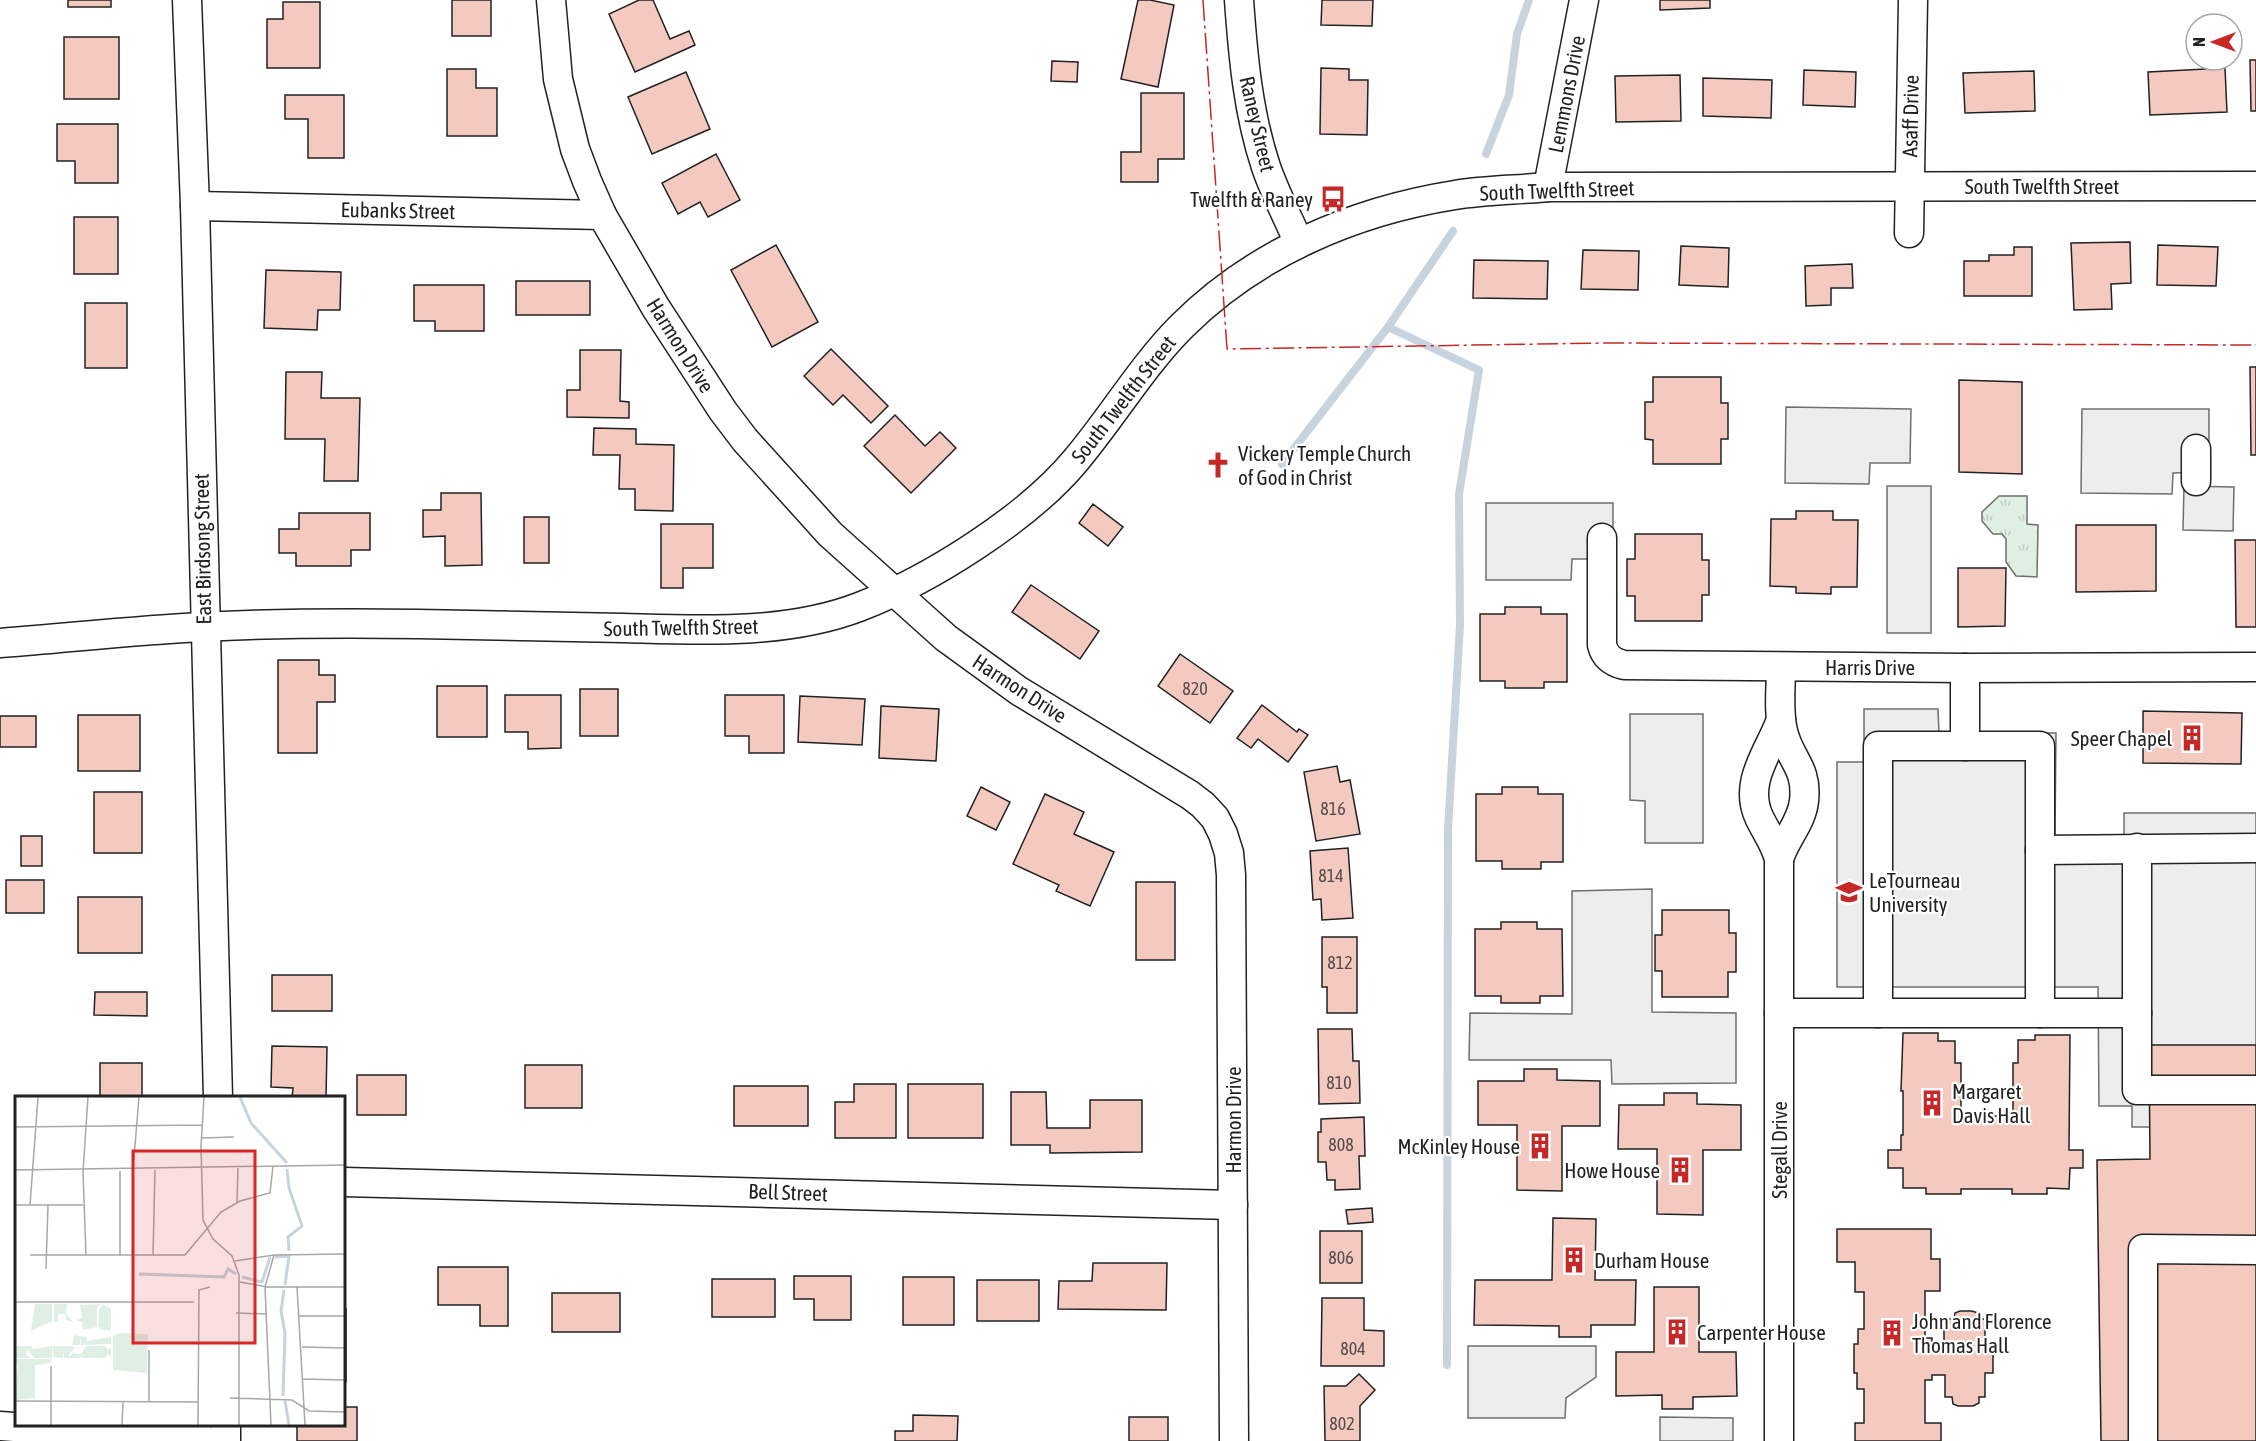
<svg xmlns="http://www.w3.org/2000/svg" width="2256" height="1441" font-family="'Asap Condensed',sans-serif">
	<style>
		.grass { fill: url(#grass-tufts); stroke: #6f6f6f; stroke-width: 1.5 }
		.parking { fill: #ededed; stroke: #6f6f6f; stroke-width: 1.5 }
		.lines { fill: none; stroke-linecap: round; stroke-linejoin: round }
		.stream { stroke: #c7d3dd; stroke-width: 8 }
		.building { fill: #f3c9c0; stroke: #222; stroke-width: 1.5 }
		.minor-casing { stroke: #222; stroke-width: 31 }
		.minor { stroke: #fff; stroke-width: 28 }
		.power { stroke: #c62828; stroke-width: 1.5; stroke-dasharray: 21 4.5 3 4.5; stroke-linecap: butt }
		.labels { text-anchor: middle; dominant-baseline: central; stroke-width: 4.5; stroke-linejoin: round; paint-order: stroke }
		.number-label { font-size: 18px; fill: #564c4a }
		.street-label { font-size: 21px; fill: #222; stroke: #fff }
		.poi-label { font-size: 21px; fill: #222; stroke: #fff; text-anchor: start }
		.inset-river { fill: none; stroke: #c7d3dd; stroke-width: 3 }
		.inset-road { fill: none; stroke: #a7a7a7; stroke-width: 1.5 }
		.view { fill: #d62828; fill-opacity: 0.15; stroke: #d62828; stroke-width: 3 }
		.inset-edge { fill: none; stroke: #222; stroke-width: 3 }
	</style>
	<defs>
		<pattern id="grass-tufts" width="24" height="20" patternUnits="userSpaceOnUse" patternTransform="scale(1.5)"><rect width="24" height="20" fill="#e0efe3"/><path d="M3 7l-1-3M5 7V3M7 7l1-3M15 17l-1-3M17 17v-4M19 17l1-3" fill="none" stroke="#c0cdc2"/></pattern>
	</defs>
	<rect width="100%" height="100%" fill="#fff"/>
	<path class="grass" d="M1999 496H2027V524L2038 525 2037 577 2016 576 2006 562V539L2002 534H1993L1982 521V512Z"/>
	<g class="parking">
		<path d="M1786 407 1911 409 1910 463H1870L1869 484 1785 483Z"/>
		<path d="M2082 409H2209V472L2173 473 2172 494 2081 493Z"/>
		<rect x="1887" y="486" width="44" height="147"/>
		<path d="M2184 486 2234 487 2233 531 2183 530Z"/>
		<path d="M1486 503H1613V559H1572L1571 580H1486Z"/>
		<path d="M1864 709H1938L1939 733H2056L2055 836 2124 835V813H2256V1127H2132V1106H2099L2098 987H1837V762H1864Z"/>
		<path d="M1630 714H1703V843H1645V801L1630 800Z"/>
		<path d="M1652 889V1012L1736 1013V1083L1612 1084 1611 1060H1469L1470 1013 1572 1014V891Z"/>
		<path d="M1468 1346H1596V1377L1566 1398 1565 1418H1468Z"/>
		<path d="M1660 1417 1733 1418V1441H1660Z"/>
	</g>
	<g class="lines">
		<g class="stream">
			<path d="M1486 154 1509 95 1517 34 1529 0"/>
			<path d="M1282 464 1388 327"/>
			<path d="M1447 1365 1448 829 1460 625 1459 494 1479 370 1388 327 1453 231"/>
		</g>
	</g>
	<g class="building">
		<rect x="68" y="0" width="43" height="7"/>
		<rect x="452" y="0" width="39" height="36"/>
		<path d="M639 0H653L670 39 689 31 695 45 635 72 609 14Z"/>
		<path d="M1138 0H1150L1174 5 1158 87 1121 79Z"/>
		<path d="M1322 0H1373L1372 26 1321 25Z"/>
		<path d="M1660 0H1710V8L1660 10Z"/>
		<path d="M283 2H320V68H267V19H283Z"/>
		<rect x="64" y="37" width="55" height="62"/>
		<path d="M2250 60H2256V111H2251Z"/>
		<path d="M1052 61 1078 62 1077 82 1051 81Z"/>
		<path d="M1321 68 1349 69V80H1368L1367 135 1320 134Z"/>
		<path d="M2225 68 2227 112 2150 115 2148 72Z"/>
		<path d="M447 69H476V88H497V136H447Z"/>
		<path d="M1804 70 1856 72 1855 107 1803 105Z"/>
		<path d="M2034 71 2035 111 1965 113 1963 73Z"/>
		<path d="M686 72 710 129 652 154 628 97Z"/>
		<path d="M1680 75 1681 121 1616 122 1615 76Z"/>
		<path d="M1703 78 1772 80 1771 118 1703 116Z"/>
		<path d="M1141 93H1184V159H1158V182H1121V152H1141Z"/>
		<path d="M285 95H344V158H308V119H285Z"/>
		<path d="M57 124H118V183H75V161H57Z"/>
		<path d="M716 154 740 200 708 217 700 202 678 214 662 183Z"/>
		<rect x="74" y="217" width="44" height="57"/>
		<path d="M2130 242 2131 283 2111 284 2112 309 2074 310 2071 243Z"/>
		<path d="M776 245 818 322 772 347 731 270Z"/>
		<path d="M2158 245 2218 247 2216 286 2157 285Z"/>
		<path d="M1681 246 1729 248 1728 287 1679 285Z"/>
		<path d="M2014 247H2032V296H1964V261H1989V255H2014Z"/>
		<path d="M1583 250 1639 251 1638 290 1581 289Z"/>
		<path d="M1474 260 1548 261 1547 299 1473 298Z"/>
		<path d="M1852 264 1853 288H1831V305L1806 306 1805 266Z"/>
		<path d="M266 270 341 272 340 310H318L317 330 264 328Z"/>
		<rect x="516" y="281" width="74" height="34"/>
		<path d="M414 285H484V331H435V321H414Z"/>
		<rect x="85" y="303" width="42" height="65"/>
		<path d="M831 349 888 406 871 423 843 395 833 405 804 376Z"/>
		<path d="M580 350H621L620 401 629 402V418L567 417V390H580Z"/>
		<path d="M2250 367H2256V455H2251Z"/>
		<path d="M286 372H322L321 398H360L358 481H324L325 439H285Z"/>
		<path d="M1653 377H1721V403H1728V439H1721V464H1653V440L1645 439V402H1653Z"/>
		<path d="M1959 380 2022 382V474L1959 472Z"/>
		<path d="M895 415 925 446 940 432 956 448 911 493 864 446Z"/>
		<path d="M594 428 636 429V444L674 445 673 511 635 510V489H619L620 455H593Z"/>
		<path d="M441 493H481L482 565 445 566V536L423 537V510H441Z"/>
		<path d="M1093 504 1123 527 1108 546 1079 523Z"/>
		<path d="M1796 511H1833V520H1858L1857 587H1831V594L1796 593V587L1770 586 1771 519H1796Z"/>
		<path d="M299 513H370V550H351V566H296V553H279V529H299Z"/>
		<rect x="524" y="517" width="25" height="46"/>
		<path d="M661 524H713V568H683V588H661Z"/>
		<path d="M2076 525H2156V591L2076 592Z"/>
		<path d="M1635 534H1702V560H1709V595H1702V621H1635V596H1627V559H1635Z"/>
		<path d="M2235 540H2256V627H2236Z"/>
		<path d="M1958 568H2006L2005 626 1958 627Z"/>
		<path d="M1031 585 1099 631 1080 659 1012 612Z"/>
		<path d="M1505 607H1541V614H1567V682H1544V688H1505V681H1480V614H1505Z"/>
		<path d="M1180 654 1233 691 1210 723 1158 686Z"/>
		<path d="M278 660H319V675H335V702H317V753H278Z"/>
		<rect x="437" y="686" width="50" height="51"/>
		<rect x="580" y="689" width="38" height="47"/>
		<path d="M505 695H561V748L528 749V732H505Z"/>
		<path d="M725 695H784V753H749V736H725Z"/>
		<path d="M800 696 865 699 862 745 798 742Z"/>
		<path d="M1262 705 1297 732 1299 729 1308 735 1288 762 1258 739 1251 748 1237 738Z"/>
		<path d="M881 706 939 709 936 761 879 758Z"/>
		<path d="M2143 711 2242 713 2241 764 2143 763Z"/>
		<rect x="78" y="715" width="62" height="56"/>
		<rect x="0" y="716" width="36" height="31"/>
		<path d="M1337 766 1340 782 1350 780 1360 834 1316 841 1304 772Z"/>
		<path d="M981 787 1010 802 996 830 967 816Z"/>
		<path d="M1502 787H1538V794H1563V862H1541V869H1502V861H1476V794H1502Z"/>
		<rect x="94" y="792" width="48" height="61"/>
		<path d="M1045 794 1084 812 1074 834 1114 852 1090 906 1056 891 1059 885 1013 864Z"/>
		<rect x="21" y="836" width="21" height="30"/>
		<path d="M1348 848 1353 918 1322 920 1321 899 1313 900 1310 851Z"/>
		<rect x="6" y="880" width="38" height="33"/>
		<rect x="1136" y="882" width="39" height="78"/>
		<rect x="78" y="897" width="64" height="56"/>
		<path d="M1662 910H1729V933H1736V972H1728V997H1662V971H1655V935H1662Z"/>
		<path d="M1501 922H1537V929H1562L1563 996H1540V1003H1501V996H1475V929H1501Z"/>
		<path d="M1322 937H1357V1013H1327V987H1322Z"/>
		<rect x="272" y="975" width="60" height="36"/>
		<path d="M95 992H147V1016L94 1015Z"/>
		<path d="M1318 1029H1352L1353 1061H1359L1360 1103 1319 1104Z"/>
		<path d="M1903 1033H1938V1041H1955V1063H1961V1116H2013V1063H2018V1040H2035V1035H2070L2069 1150H2083V1168H2070L2069 1189 2047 1188V1194H2012V1189H1961V1194H1926V1188H1903V1168H1888V1150H1901V1135H1903V1091H1901Z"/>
		<path d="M2149 1045H2256V1441H2101L2097 1160 2150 1159Z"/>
		<path d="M272 1046 327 1047 326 1098H292L293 1088 271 1087Z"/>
		<rect x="100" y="1063" width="42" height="35"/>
		<rect x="525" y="1065" width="57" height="43"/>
		<path d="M1524 1069H1557V1080L1600 1081V1126H1562V1191L1517 1190V1125H1478V1081H1524Z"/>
		<rect x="357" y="1075" width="49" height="40"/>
		<path d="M854 1084H896V1138H835V1102H854Z"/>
		<rect x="908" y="1084" width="75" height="54"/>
		<rect x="734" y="1086" width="74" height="40"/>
		<path d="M1011 1092H1046L1047 1128H1090V1100H1142V1152L1050 1153V1145H1011Z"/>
		<path d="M1664 1093H1697V1104L1741 1105V1150H1703V1215L1657 1214V1149H1618L1619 1105H1664Z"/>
		<path d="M1364 1117 1365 1156H1359L1360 1189 1335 1190V1180H1327L1326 1162H1318V1132H1321V1119Z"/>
		<path d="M1372 1208 1373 1222 1348 1224 1346 1210Z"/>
		<path d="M1553 1218 1596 1219 1595 1280H1636L1635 1325H1591V1337H1559V1326L1474 1325 1475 1280H1552Z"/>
		<path d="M1837 1229H1931V1259H1940V1291H1925V1338H1932V1342H1944V1319H1954L1955 1313 1960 1311H1972L1978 1313V1319H1985V1343H1993V1373H1985V1397H1979V1403L1973 1406H1958L1953 1404 1952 1397H1945V1375H1932V1380H1925V1423H1941V1441H1855V1423H1864V1389H1857V1373H1854V1344H1858V1329H1864V1292H1855V1262H1837Z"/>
		<rect x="1320" y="1231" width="42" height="52"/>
		<path d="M1093 1263H1167L1166 1310 1058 1309 1059 1281H1092Z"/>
		<path d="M438 1267H508V1326H480V1305H438Z"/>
		<path d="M794 1276H851V1320H814V1299H794Z"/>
		<rect x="903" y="1277" width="51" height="48"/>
		<rect x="712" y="1279" width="63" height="38"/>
		<rect x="977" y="1280" width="62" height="41"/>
		<path d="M1654 1287H1699V1352H1736L1737 1396 1693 1397V1409H1662V1395L1616 1396V1352H1654Z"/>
		<rect x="552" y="1293" width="68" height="39"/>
		<path d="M1322 1298H1364V1330L1384 1331V1366H1321Z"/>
		<rect x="344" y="1309" width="2" height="73"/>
		<path d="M1359 1374 1375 1390 1360 1406V1441H1325L1324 1386H1346Z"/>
		<path d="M344 1407H357V1441H297V1424H344Z"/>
		<path d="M913 1415 958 1416 957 1441H895V1431H913Z"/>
		<rect x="1129" y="1417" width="39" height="24"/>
	</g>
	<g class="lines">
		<g class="minor-casing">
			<g id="minor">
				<path d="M187 0 195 206 218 1098"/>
				<path d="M551 0 558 79 575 149 587 181 602 215 656 308 723 411 745 440 830 534 946 638 1019 691 1190 795 1203 805 1215 818 1223 834 1229 853 1231 875 1234 1441"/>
				<path d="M1239 0C1243 56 1248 113 1266 167 1275 193 1288 218 1299 243"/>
				<path d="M1548 187 1584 0"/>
				<path d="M195 206 602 215"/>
				<path d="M1909 233 1913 0"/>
				<path d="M2196 449V481"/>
				<path d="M1602 538V645C1605 657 1612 662 1624 665L1965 668 2256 667"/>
				<path d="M0 643C68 638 136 630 204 627 275 623 347 623 418 624 486 625 554 627 623 628 700 630 786 635 859 607 930 580 1028 518 1076 460 1113 416 1142 366 1182 326 1255 253 1354 211 1455 195 1485 190 1517 190 1548 187L2256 186"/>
				<path d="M1965 668V746"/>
				<path d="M2137 848V1090H2256"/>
				<path d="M2040 850 2256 848"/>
				<path d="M1779 859C1785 839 1802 822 1804 801 1808 767 1789 759 1783 731 1778 711 1781 688 1781 667"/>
				<path d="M1779 1013H2137"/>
				<path d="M1878 1013V746H2040V1013"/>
				<path d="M344 1182 1233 1205"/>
				<path d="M226 1424V1441"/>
				<path d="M0 1426 208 1441"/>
				<path d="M1779 1441V859C1775 843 1766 832 1759 817 1743 782 1769 752 1781 720"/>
				<path d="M2143 1441V1249L2256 1250"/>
			</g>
		</g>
		<use href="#minor" class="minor"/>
		<path class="power" d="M1203 0 1227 349 1605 343 2256 345"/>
	</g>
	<defs>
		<g id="bus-bare" transform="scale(2.07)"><path d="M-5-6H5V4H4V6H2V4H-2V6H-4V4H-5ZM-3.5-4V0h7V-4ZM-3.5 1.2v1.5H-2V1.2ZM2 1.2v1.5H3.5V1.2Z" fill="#c62828" stroke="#fff" stroke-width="2.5" paint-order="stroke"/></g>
		<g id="church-bare" transform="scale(2.07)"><path d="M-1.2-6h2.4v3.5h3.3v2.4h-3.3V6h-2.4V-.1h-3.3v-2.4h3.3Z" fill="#c62828" stroke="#fff" stroke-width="2.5" paint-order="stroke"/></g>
		<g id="building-bare" transform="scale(2.07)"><path d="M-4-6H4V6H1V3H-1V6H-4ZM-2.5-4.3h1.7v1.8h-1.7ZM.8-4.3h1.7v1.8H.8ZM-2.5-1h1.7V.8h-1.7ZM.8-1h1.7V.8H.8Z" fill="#c62828" stroke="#fff" stroke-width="2.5" paint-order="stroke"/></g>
		<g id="university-bare" transform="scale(2.07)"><path d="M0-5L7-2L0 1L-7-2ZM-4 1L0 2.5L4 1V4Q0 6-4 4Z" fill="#c62828" stroke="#fff" stroke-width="2.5" paint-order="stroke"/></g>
	</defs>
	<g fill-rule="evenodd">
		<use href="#bus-bare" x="1333" y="199"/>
		<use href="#church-bare" x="1218" y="465"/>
		<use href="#building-bare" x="2192" y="738"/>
		<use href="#university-bare" x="1849" y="892"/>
		<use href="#building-bare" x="1932" y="1103"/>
		<use href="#building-bare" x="1540" y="1146"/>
		<use href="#building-bare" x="1680" y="1170"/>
		<use href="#building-bare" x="1574" y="1260"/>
		<use href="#building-bare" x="1677" y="1332"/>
		<use href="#building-bare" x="1892" y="1333"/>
	</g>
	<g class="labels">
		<g class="number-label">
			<text x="1195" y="688">820</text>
			<text x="1333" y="808">816</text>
			<text x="1331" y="875">814</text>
			<text x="1340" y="962">812</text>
			<text x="1339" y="1082">810</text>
			<text x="1341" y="1144">808</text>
			<text x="1341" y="1257">806</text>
			<text x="1353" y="1348">804</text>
			<text x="1342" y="1423">802</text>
		</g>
		<g class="street-label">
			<text transform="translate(1566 94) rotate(-79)">Lemmons Drive</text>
			<text transform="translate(1910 116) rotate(-89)">Asaff Drive</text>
			<text transform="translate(1258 124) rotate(77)">Raney Street</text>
			<text x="2042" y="186">South Twelfth Street</text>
			<text transform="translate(1557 190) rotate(-2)">South Twelfth Street</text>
			<text transform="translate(398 210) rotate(1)">Eubanks Street</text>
			<text transform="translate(681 345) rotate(58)">Harmon Drive</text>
			<text transform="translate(1123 399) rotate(-52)">South Twelfth Street</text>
			<text transform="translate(202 549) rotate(-91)">East Birdsong Street</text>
			<text transform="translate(681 627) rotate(-1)">South Twelfth Street</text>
			<text x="1870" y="667">Harris Drive</text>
			<text transform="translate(1020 688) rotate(33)">Harmon Drive</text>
			<text transform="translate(1233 1120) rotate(-90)">Harmon Drive</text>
			<text transform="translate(1779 1150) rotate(-90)">Stegall Drive</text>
			<text transform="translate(788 1192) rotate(2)">Bell Street</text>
		</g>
		<g class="poi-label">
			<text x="1313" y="199" text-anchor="end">Twelfth &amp; Raney</text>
			<text x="1238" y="453">Vickery Temple Church<tspan x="1238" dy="24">of God in Christ</tspan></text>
			<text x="2172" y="738" text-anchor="end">Speer Chapel</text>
			<text x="1869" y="880">LeTourneau<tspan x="1869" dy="24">University</tspan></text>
			<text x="1952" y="1091">Margaret<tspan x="1952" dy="24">Davis Hall</tspan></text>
			<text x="1520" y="1146" text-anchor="end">McKinley House</text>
			<text x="1660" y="1170" text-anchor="end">Howe House</text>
			<text x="1594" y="1260">Durham House</text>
			<text x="1912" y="1321">John and Florence<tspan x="1912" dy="24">Thomas Hall</tspan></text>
			<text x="1697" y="1332">Carpenter House</text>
		</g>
	</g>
	<g transform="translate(15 1096)">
		<rect width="330" height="330" fill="#fff"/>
		<path d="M20 208H37V225L16 235ZM52 208 51 217 58 226 51 224 50 218H43V226H39V208ZM86 208 82 212V231L68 234 67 226 60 224 67 222 65 209ZM88 208 96 213V234H86L83 229 84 213ZM104 237 133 238 132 277 98 274V241ZM59 239 72 241V245L96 241V248L66 249 65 241V249H57ZM0 250H17V253L37 250V262H19L12 253 11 259 16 262H0ZM56 250 67 253 60 252 54 258 55 261 57 257 66 258 71 250H90L93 254 96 251V261L93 258 90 262H66L68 260V258L65 262H49L48 254V262L38 261V250H56L54 254ZM36 263V267L20 269V302L0 304 3 269 0 263Z" fill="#e0efe3"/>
		<path class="inset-river" d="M225 1 236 27 272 67M272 73 274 92 287 130 273 141 274 155M260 161 274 160 270 189M124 178 209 181 213 173 221 178M227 181 247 186 255 161M268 300 270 237 266 215 269 194M270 305 274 329"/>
		<path class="inset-road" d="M189 1 186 50 188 124 198 143 217 160 224 179V329M0 31 187 29M186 42 219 41M0 74 330 69M118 74 124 1M222 106 223 72M0 109H68M15 109 23 1M15 159H170L206 116 225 105 255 97 258 70M71 159 68 76 73 1M138 159 140 74M105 160V75M220 165 259 159 330 158M31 173 33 109M225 186 252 191H330M282 191 290 329M0 206H179M221 217 252 218M284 220H330M287 251 330 252M36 270V329M287 283 330 284M215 302 277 304 294 315 330 316M0 305 183 306M134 305V254M107 329 108 305M183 329 184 194 195 191M256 329 250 191 259 159"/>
		<path class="view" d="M118 55H240V247H118Z"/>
		<rect width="330" height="330" class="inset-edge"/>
	</g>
	<g transform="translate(2214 42) rotate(270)"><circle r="28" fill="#ffffff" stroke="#a7a7a7" stroke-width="1.5"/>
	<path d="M0-4.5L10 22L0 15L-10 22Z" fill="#c62828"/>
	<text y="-9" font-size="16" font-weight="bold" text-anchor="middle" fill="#222222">N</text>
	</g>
</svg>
